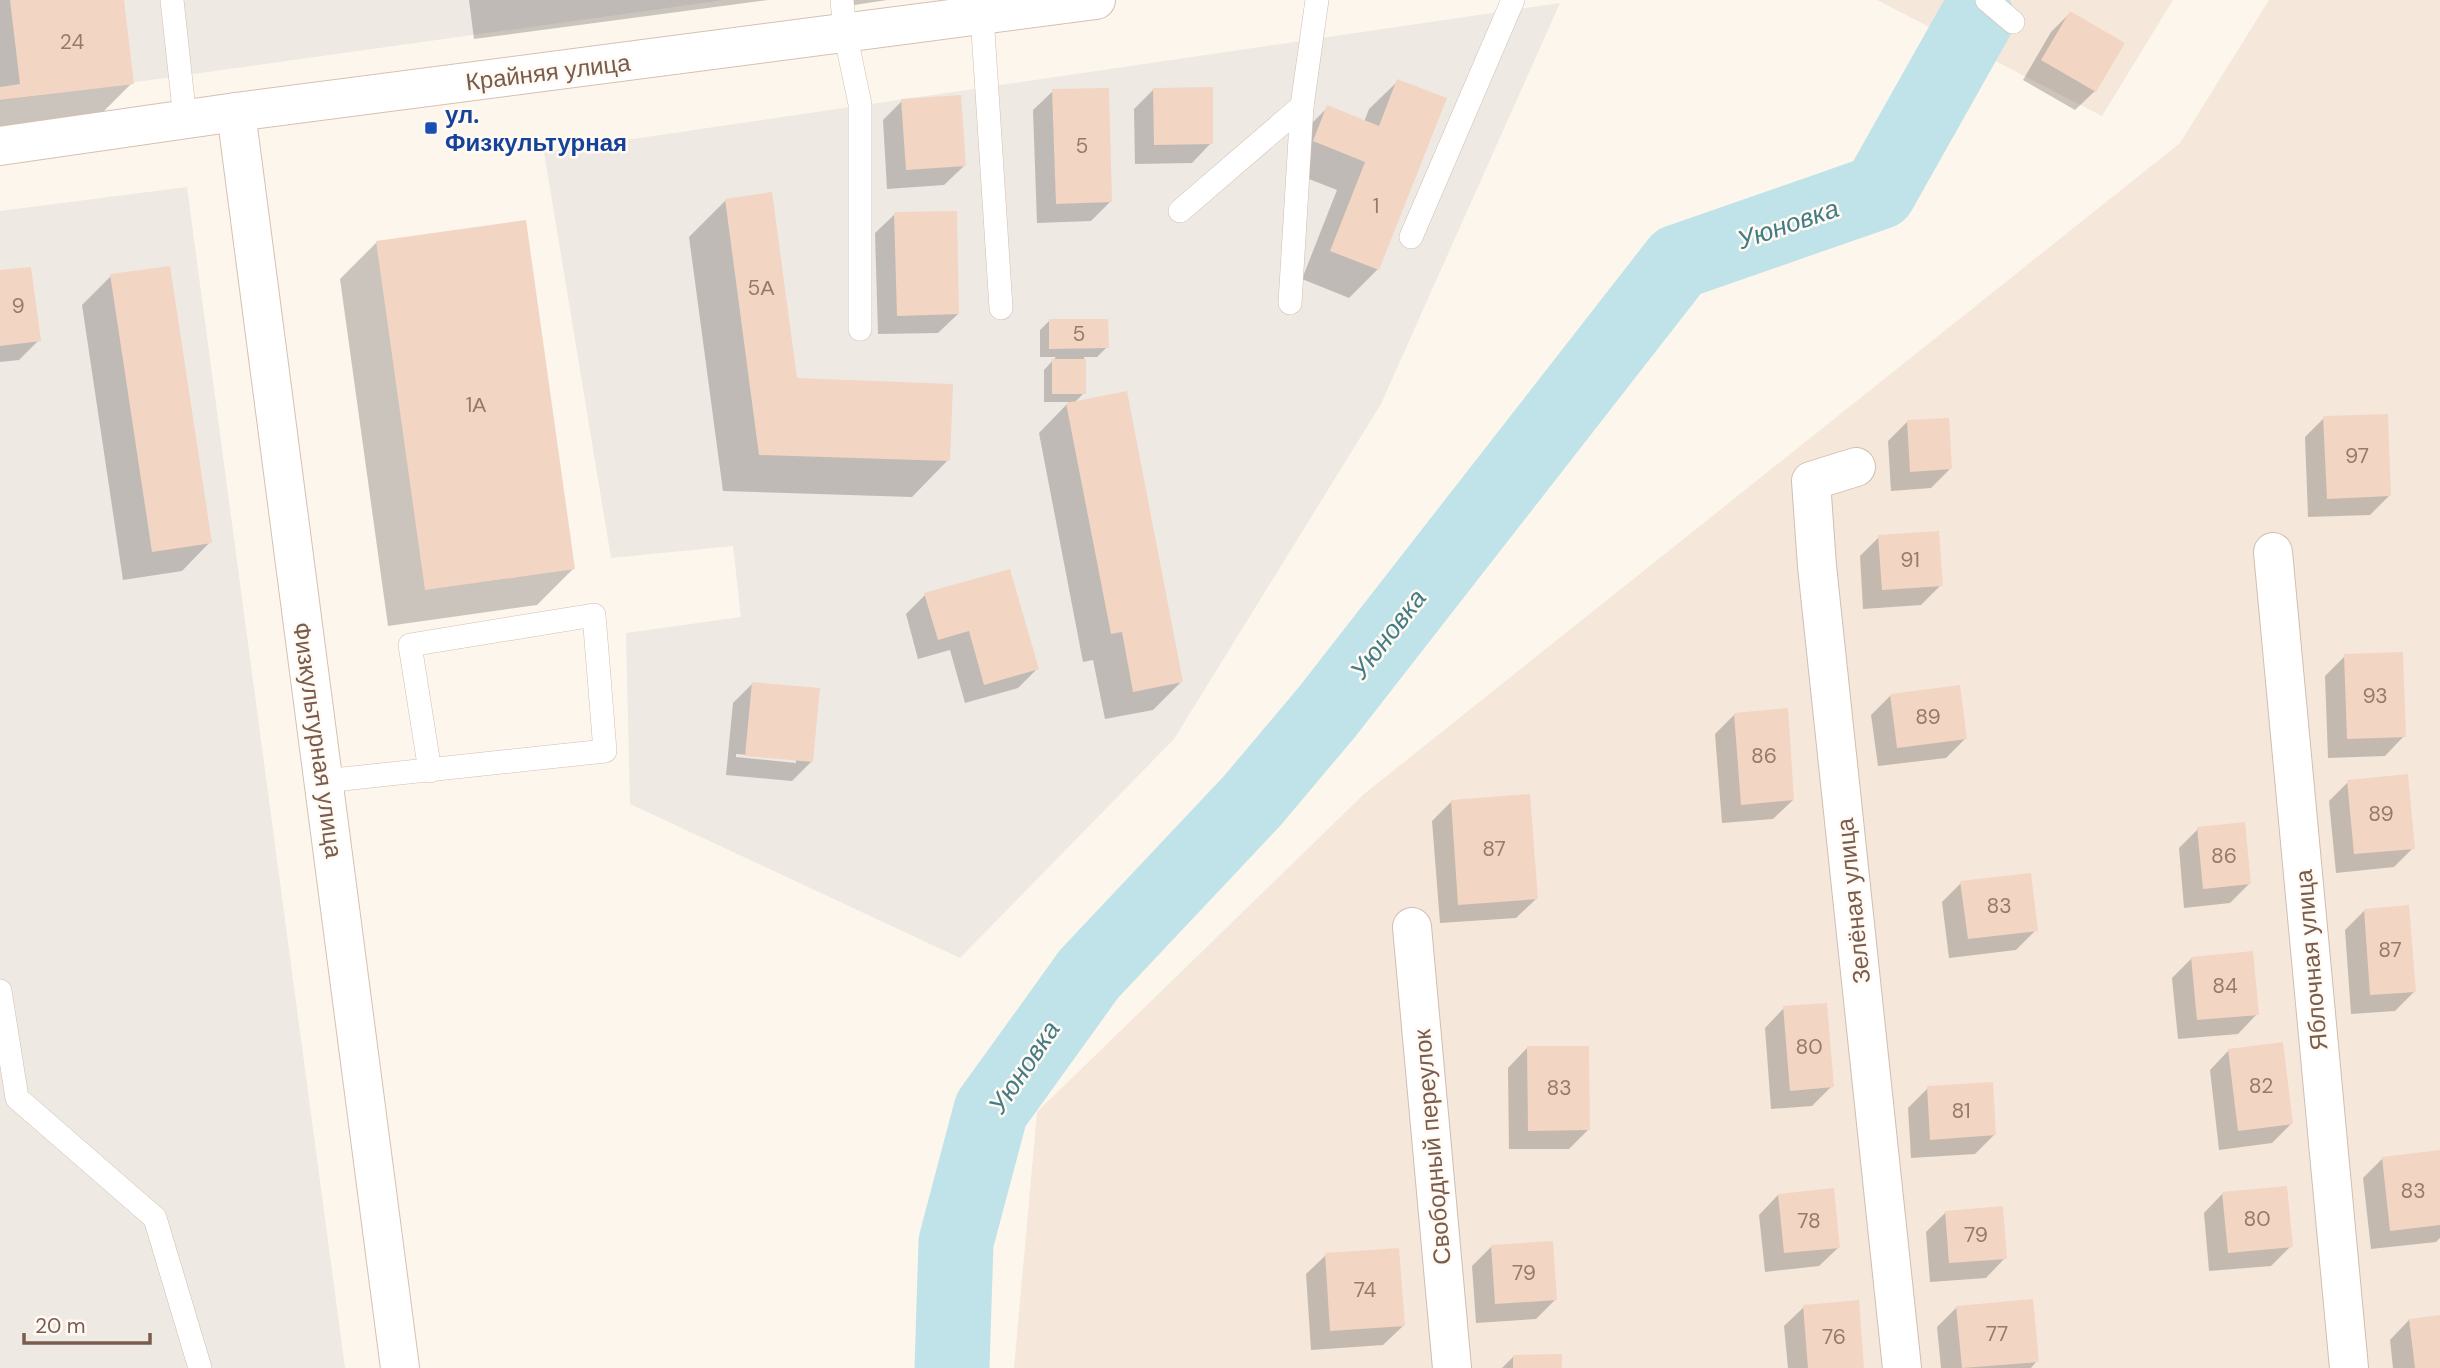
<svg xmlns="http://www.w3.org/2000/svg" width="2440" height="1368" font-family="'DM Sans',sans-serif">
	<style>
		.residential { fill: #f5e8da }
		.industrial { fill: #efe9e4 }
		.shadow { fill: #0003; fill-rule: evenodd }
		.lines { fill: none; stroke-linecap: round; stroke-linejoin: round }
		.river { stroke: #bfe3e8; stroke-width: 75 }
		.building { fill: #f3d5c3 }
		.lane-casing { stroke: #d1beb0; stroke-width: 24 }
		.street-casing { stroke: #d1beb0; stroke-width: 40 }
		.secondary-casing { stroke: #d6c0b0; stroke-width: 40 }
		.lane { stroke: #fff; stroke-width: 23 }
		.street { stroke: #fff; stroke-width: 38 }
		.secondary { stroke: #fff; stroke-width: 38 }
		.transit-dot { fill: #1a4fb4; stroke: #fffaf3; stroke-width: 2.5 }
		.labels { text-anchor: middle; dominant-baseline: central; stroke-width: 5; stroke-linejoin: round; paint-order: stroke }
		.number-label { font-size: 21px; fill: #987a6a }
		.street-label { font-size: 24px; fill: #7a5c4d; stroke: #fffaf3 }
		.transit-label { font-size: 24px; font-weight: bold; fill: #164399; stroke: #fffaf3; text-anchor: start }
		.water-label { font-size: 26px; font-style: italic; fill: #437c86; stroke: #fffaf3 }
	</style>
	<rect width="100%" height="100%" fill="#fdf6ec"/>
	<g class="residential">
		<path d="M1877 0H2173L2102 116Z"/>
		<path d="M2269 0H2440V1368H1014L1037 1112 1364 794 2180 143Z"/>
	</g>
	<g class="industrial">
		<path d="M0 0H724L0 101Z"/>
		<path d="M1560 3 1381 404 1174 739 960 958 630 804 626 633 741 617 733 546 611 558 544 152Z"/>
		<path d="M187 187 345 1368H0V211Z"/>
	</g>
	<g class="shadow">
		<path d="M0 0H122L132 83 95 120 0 131Z"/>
		<path d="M469 0H768L474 39Z"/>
		<path d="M834 0H887L835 8Z"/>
		<path d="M2070 13 2095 91 2075 110 2023 80 2051 32Z"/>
		<path d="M1398 81 1378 269 1349 298 1302 279 1337 190 1286 170 1299 136 1328 107 1364 122 1369 109Z"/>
		<path d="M1153 90 1211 143 1192 163 1135 164 1134 109Z"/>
		<path d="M1053 91 1111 201 1091 221 1037 223 1033 110Z"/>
		<path d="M902 101 964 166 944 185 887 189 883 120Z"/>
		<path d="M726 200 795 380 948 460 912 497 723 491 689 237Z"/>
		<path d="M895 214 958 314 938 333 878 334 875 233Z"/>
		<path d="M377 242 574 568 537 605 388 626 340 279Z"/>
		<path d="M0 272 39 340 19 360 0 362Z"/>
		<path d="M111 276 210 542 182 571 123 580 82 305Z"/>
		<path d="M1049 321 1107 347 1097 357H1084V393L1074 403 1182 681 1153 710 1105 719 1093 660 1083 662 1039 433 1069 402H1044V370L1056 357H1040V330Z"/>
		<path d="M2324 418 2390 495 2370 515 2308 517 2305 437Z"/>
		<path d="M1907 422 1950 469 1931 488 1891 491 1888 441Z"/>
		<path d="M1879 537 1941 585 1921 605 1863 609 1860 556Z"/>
		<path d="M925 595 1037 669 1018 688 965 703 950 650 918 659 906 614Z"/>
		<path d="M2345 656 2404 736 2385 756 2328 758 2325 676Z"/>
		<path d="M752 684 811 762 792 781 726 775 733 703ZM736 754 796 759V763L736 757Z"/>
		<path d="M1891 695 1965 739 1946 758 1878 766 1871 715Z"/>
		<path d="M1735 714 1793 800 1773 819 1722 823 1715 734Z"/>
		<path d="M2348 782 2413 848 2394 867 2336 873 2329 801Z"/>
		<path d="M1452 801 1536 899 1516 918 1440 923 1432 821Z"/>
		<path d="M2198 829 2249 884 2230 903 2184 908 2179 848Z"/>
		<path d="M1961 883 2036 930 2016 950 1949 958 1942 902Z"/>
		<path d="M2364 911 2415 991 2395 1011 2351 1014 2345 930Z"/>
		<path d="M2192 958 2257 1014 2238 1034 2178 1039 2172 978Z"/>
		<path d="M1784 1008 1832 1086 1812 1106 1771 1109 1765 1028Z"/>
		<path d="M1527 1048 1589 1129 1569 1149H1509L1508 1068Z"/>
		<path d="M2229 1050 2291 1124 2272 1143 2219 1150 2210 1070Z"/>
		<path d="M1928 1088 1994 1135 1975 1154 1911 1158 1908 1108Z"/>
		<path d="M2440 1152V1238L2436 1242 2371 1249 2363 1178 2383 1158Z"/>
		<path d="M2223 1193 2291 1246 2271 1266 2209 1271 2204 1213Z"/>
		<path d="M1778 1195 1839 1247 1819 1266 1765 1272 1759 1215Z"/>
		<path d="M1946 1212 2005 1258 1986 1278 1930 1282 1926 1232Z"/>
		<path d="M1491 1247 1555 1300 1536 1319 1476 1323 1472 1266Z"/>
		<path d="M1326 1255 1403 1326 1383 1345 1311 1350 1306 1274Z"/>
		<path d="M1804 1307 1863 1368H1788L1784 1326Z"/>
		<path d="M1956 1308 2037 1361 2031 1368H1941L1937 1327Z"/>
		<path d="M2440 1316V1368H2393L2390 1340 2409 1320Z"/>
		<path d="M1513 1357 1561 1368H1502Z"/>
	</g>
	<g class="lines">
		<path class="river" d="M952 1368 956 1242 991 1110 1089 974 1252 801 1327 712 1678 262 1879 192 1977 18"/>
	</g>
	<g class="building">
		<path d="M10 0H124L134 84 0 100V87L20 84Z"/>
		<path d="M2070 11 2125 43 2096 92 2041 60Z"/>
		<path d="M1397 79 1447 98 1379 270 1330 251 1365 162 1313 141 1327 105 1379 126Z"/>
		<path d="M1213 87V144L1154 145 1153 88Z"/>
		<path d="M1109 88 1112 202 1056 204 1052 89Z"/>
		<path d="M961 95 966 166 906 170 901 99Z"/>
		<path d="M772 192 797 378 953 384 950 461 759 455 725 199Z"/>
		<path d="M957 211 959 314 897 316 894 212Z"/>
		<path d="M526 220 575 569 425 590 376 241Z"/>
		<path d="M170 266 212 543 152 552 110 274Z"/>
		<path d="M31 267 41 341 0 346V270Z"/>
		<path d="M1049 319H1108L1109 348 1049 349Z"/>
		<rect x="1052" y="359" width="34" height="35"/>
		<path d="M1127 391 1183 682 1133 692 1122 632 1111 634 1066 403Z"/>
		<path d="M2388 414 2391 496 2327 499 2323 416Z"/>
		<path d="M1949 418 1952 469 1910 472 1907 420Z"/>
		<path d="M1939 531 1943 586 1882 590 1878 535Z"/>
		<path d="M1010 569 1039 669 984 685 969 631 938 640 924 593Z"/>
		<path d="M2403 652 2406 737 2347 739 2344 654Z"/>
		<path d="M752 682 820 688 813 762 745 756Z"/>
		<path d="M1960 685 1967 739 1897 748 1890 694Z"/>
		<path d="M1788 708 1794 800 1741 805 1734 713Z"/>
		<path d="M2408 774 2415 849 2354 854 2347 780Z"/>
		<path d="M1530 794 1538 899 1458 905 1451 800Z"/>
		<path d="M2245 822 2251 884 2203 889 2197 827Z"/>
		<path d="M2031 873 2038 931 1968 939 1960 881Z"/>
		<path d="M2409 905 2416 992 2370 995 2364 909Z"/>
		<path d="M2253 951 2259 1015 2197 1020 2191 957Z"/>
		<path d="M1827 1003 1834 1087 1790 1091 1783 1006Z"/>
		<path d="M2283 1042 2293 1124 2238 1131 2228 1049Z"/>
		<path d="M1527 1046H1589L1590 1130 1528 1131Z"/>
		<path d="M1993 1082 1996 1135 1930 1140 1927 1086Z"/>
		<path d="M2440 1150V1225L2390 1231 2382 1157Z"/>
		<path d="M2287 1186 2293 1247 2228 1253 2222 1192Z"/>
		<path d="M1834 1188 1840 1248 1784 1253 1778 1194Z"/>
		<path d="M2003 1206 2007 1259 1949 1263 1945 1211Z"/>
		<path d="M1553 1241 1557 1300 1495 1304 1491 1245Z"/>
		<path d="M1399 1248 1405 1326 1330 1331 1325 1253Z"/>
		<path d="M2033 1299 2039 1362 1962 1368 1956 1306Z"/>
		<path d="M1859 1300 1864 1368H1808L1803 1305Z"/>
		<path d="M2440 1315V1368H2415L2409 1319Z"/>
		<path d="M1562 1354V1368H1513V1355Z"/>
	</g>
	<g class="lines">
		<g class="lane-casing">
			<g id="lane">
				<path d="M172 0 185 119"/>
				<path d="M842 0 845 33 860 104V329"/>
				<path d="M1987 0 2013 22"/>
				<path d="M982 15 1001 308"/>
				<path d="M1180 211 1302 106 1317 0"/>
				<path d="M1411 237 1513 0"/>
				<path d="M1290 303 1302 106"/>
				<path d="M324 781 605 751 594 615 410 645 430 771"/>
				<path d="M0 991 17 1098 155 1218 200 1368"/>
			</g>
		</g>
		<g class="street-casing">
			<g id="street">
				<path d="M1856 467 1811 481 1817 566 1902 1368"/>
				<path d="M2273 552 2349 1368"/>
				<path d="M1412 927 1452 1368"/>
			</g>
		</g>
		<g class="secondary-casing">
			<g id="secondary">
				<path d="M236 112 400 1368"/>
				<path d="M0 146 236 112 1096 0"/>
			</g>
		</g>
		<use href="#lane" class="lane"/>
		<use href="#street" class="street"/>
		<use href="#secondary" class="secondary"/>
	</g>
	<rect class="transit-dot" x="424" y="121" width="14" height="14" rx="3.5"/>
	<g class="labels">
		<g class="number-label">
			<text x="72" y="42">24</text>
			<text x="1082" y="146">5</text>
			<text x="1376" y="206">1</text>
			<text x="761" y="288">5А</text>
			<text x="18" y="306">9</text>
			<text x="1079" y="334">5</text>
			<text x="476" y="405">1А</text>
			<text x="2357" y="456">97</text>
			<text x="1910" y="560">91</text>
			<text x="2375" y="696">93</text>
			<text x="1928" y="717">89</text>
			<text x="1764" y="756">86</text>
			<text x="2381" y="814">89</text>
			<text x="1494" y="849">87</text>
			<text x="2224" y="856">86</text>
			<text x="1999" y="906">83</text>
			<text x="2390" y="950">87</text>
			<text x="2225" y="986">84</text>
			<text x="1809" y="1047">80</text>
			<text x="2261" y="1086">82</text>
			<text x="1559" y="1088">83</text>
			<text x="1961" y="1111">81</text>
			<text x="2413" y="1191">83</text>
			<text x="2257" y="1219">80</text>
			<text x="1809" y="1221">78</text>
			<text x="1976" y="1235">79</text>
			<text x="1524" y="1273">79</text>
			<text x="1365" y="1290">74</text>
			<text x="1997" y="1334">77</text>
			<text x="1834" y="1337">76</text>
		</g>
		<g class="street-label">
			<text transform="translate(548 72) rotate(-7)">Крайняя улица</text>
			<text transform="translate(318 740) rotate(82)">Физкультурная улица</text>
			<text transform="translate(1853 901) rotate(-96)">Зелёная улица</text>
			<text transform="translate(2311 960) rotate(-95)">Яблочная улица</text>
			<text transform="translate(1432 1147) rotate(-95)">Свободный переулок</text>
		</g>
		<g class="transit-label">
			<text x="445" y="114">ул.<tspan x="445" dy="28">Физкультурная</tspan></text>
		</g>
		<g class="water-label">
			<text transform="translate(1788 224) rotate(-19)">Уюновка</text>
			<text transform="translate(1388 634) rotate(-52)">Уюновка</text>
			<text transform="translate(1024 1067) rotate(-56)">Уюновка</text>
		</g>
	</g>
	<path d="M24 1333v10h126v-10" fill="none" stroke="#7a5c4d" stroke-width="3.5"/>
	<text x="35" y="1333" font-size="21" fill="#7a5c4d" stroke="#fffaf3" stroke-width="5" paint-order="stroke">20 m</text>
</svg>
